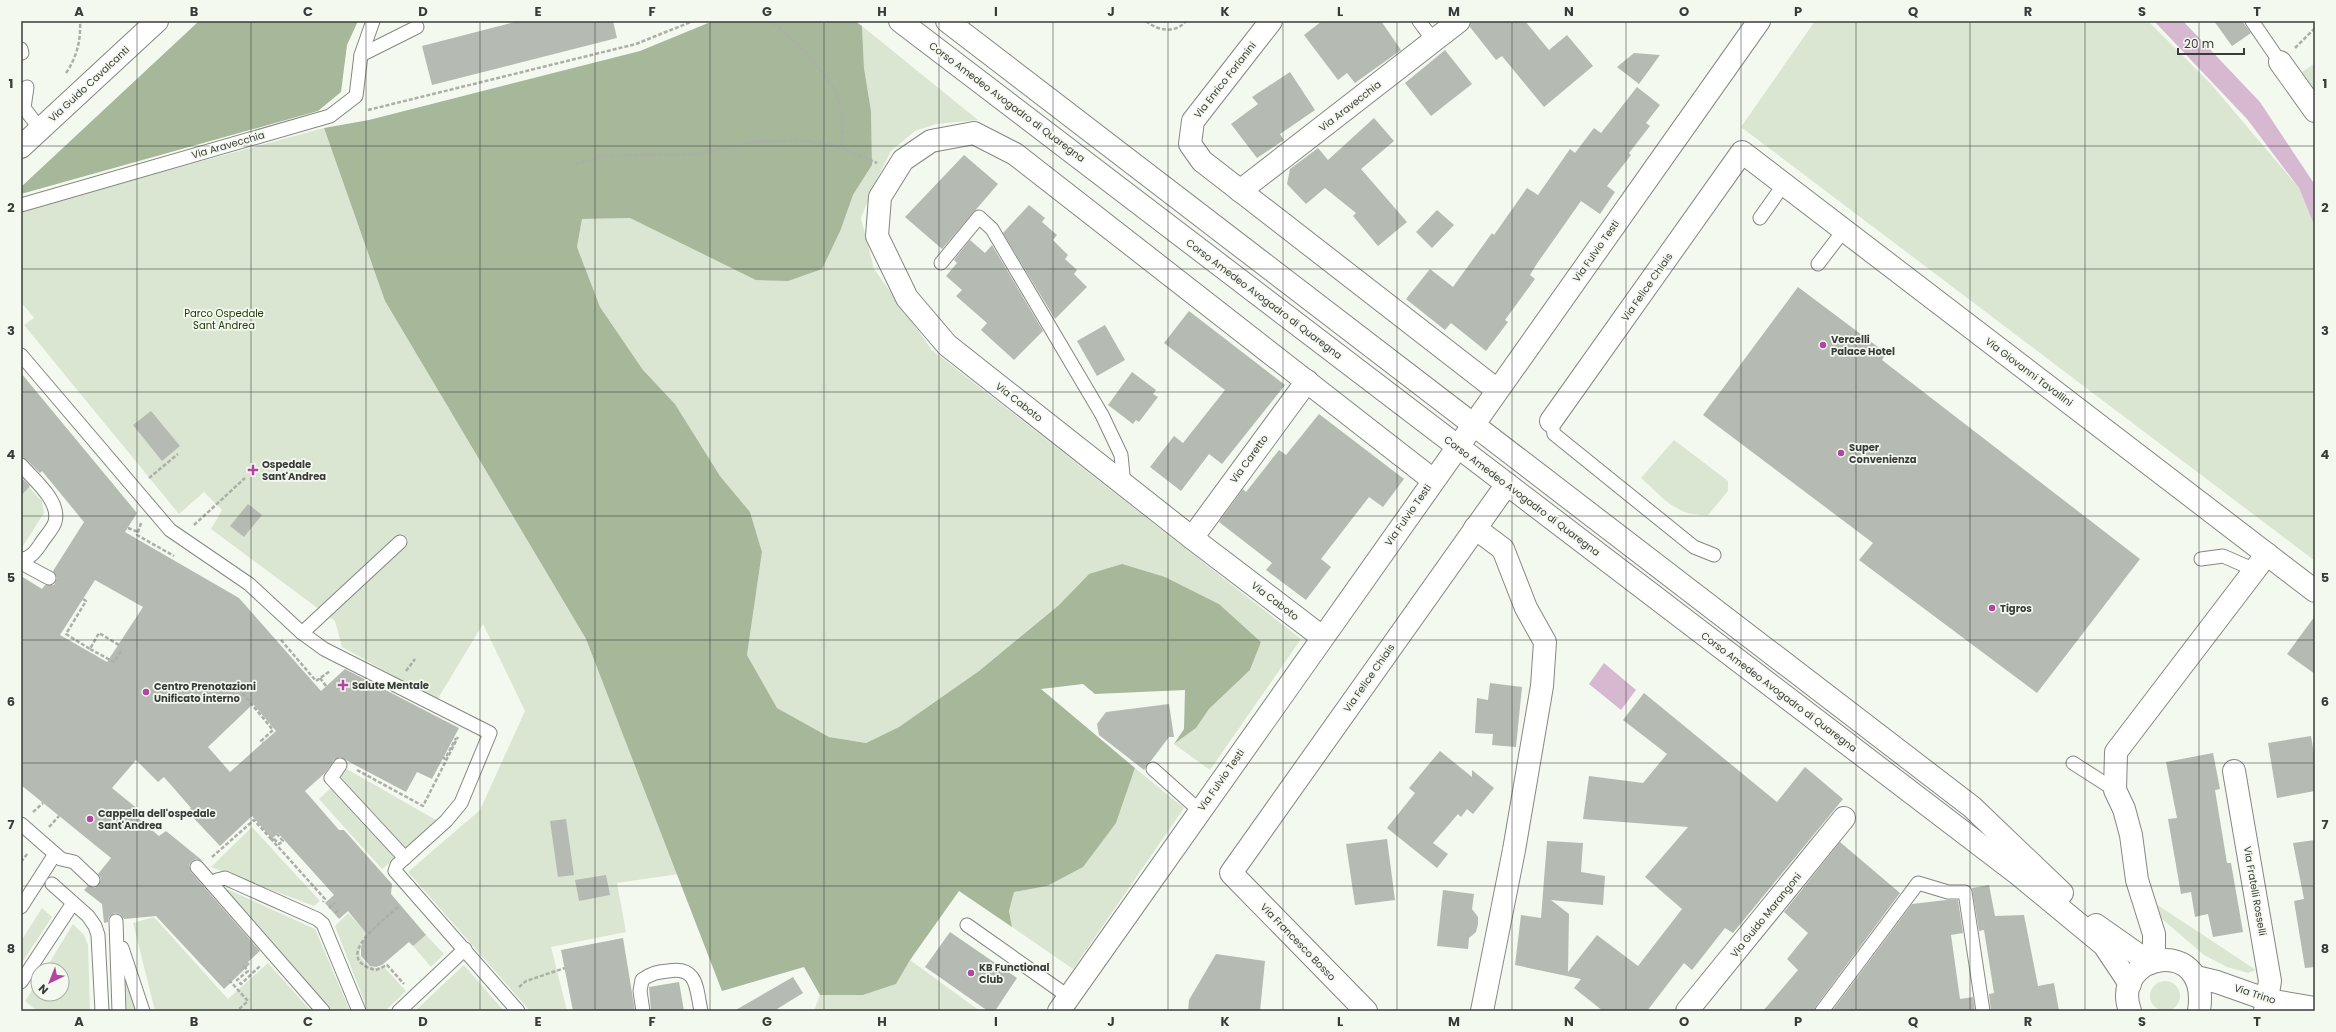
<svg xmlns="http://www.w3.org/2000/svg" width="2336" height="1032" font-family="Poppins,sans-serif">
	<style>
		.green { fill: #dae6d1 }
		.forest { fill: #a6b79a }
		.water { fill: #d6b9d0 }
		.building { fill: #b5bab2; fill-rule: evenodd }
		.lines { fill: none; stroke-linecap: round; stroke-linejoin: round }
		.lane-casing { stroke: #838880; stroke-width: 15 }
		.street-casing { stroke: #838880; stroke-width: 24 }
		.secondary-casing { stroke: #838880; stroke-width: 24 }
		.path { stroke: #abafa8; stroke-width: 2.5; stroke-dasharray: 4 2; stroke-linecap: butt }
		.lane { stroke: #fff; stroke-width: 13 }
		.street { stroke: #fff; stroke-width: 22 }
		.secondary { stroke: #fff; stroke-width: 22 }
		.grid { fill: none; stroke: #393b38; stroke-width: 1; stroke-opacity: 0.55 }
		.poi-dot { fill: #b244a3; stroke: #f4f9f0; stroke-width: 1.5 }
		.labels { text-anchor: middle; dominant-baseline: central; stroke-width: 3.5; stroke-linejoin: round; paint-order: stroke }
		.street-label { font-size: 10px; fill: #393b38; stroke: #f4f9f0 }
		.park-label { font-size: 10px; fill: #243b0e; stroke: #f4f9f0 }
		.poi-label { font-size: 10px; font-weight: bold; fill: #393b38; stroke: #f4f9f0; text-anchor: start }
		.neatline { fill: none; stroke: #393b38; stroke-width: 1.5 }
		.grid-label { font-size: 13px; text-anchor: middle; font-weight: bold; fill: #393b38 }
	</style>
	<rect width="100%" height="100%" fill="#f4f9f0"/>
	<g class="green">
		<path d="M1815 21H2148L2211 84 2299 188 2315 227V561L1741 127Z"/>
		<path d="M862 26 978 120 936 124 915 131 891 151 875 183 861 218 874 269 932 350 1301 639 1210 770 1174 744 1196 728 1209 709 1250 670 1261 642 1219 604 1165 577 1089 574 1059 605 979 671 899 727 866 743 829 737 777 708 747 655 762 552 750 512 720 476 675 404 643 370 600 307 577 247 582 219 630 218 680 242 841 229 853 195 872 165 871 111 864 68Z"/>
		<path d="M2315 63V90L2302 72Z"/>
		<path d="M324 128 385 301 586 639 678 874 617 883 626 932 551 947 567 1011H530L408 872 480 810 525 711 483 624 437 700 342 647 335 621 211 529 222 510 204 492 179 514 24 325 34 318 21 302V210Z"/>
		<path d="M1674 440 1728 481V491L1708 515C1675 516 1665 499 1641 478Z"/>
		<path d="M21 479 42 501 44 513 21 549V496L25 492Z"/>
		<path d="M345 768 436 820 402 851 338 781Z"/>
		<path d="M1135 768 1184 808 1073 969 1012 927 1009 911 1014 892 1047 886 1116 823Z"/>
		<path d="M333 786 398 856 382 869 319 799Z"/>
		<path d="M252 827 320 901 314 906 211 867Z"/>
		<path d="M227 889 315 929 350 1011H329L224 892Z"/>
		<path d="M2156 904 2256 970 2248 973 2227 967 2204 955 2162 919Z"/>
		<path d="M42 908 52 917 21 964V941Z"/>
		<path d="M348 913 369 936C355 949 357 962 376 968L383 966 406 991 385 1011H368L335 926Z"/>
		<path d="M154 917 228 999 268 963 311 1011H155L133 923Z"/>
		<path d="M73 924 84 935 88 945 90 1011H37L25 1001 38 981V994H62V970H45Z"/>
		<path d="M426 935 444 954 431 967 413 946Z"/>
		<path d="M910 960 980 1011H814L820 995H863L896 984Z"/>
		<path d="M464 965 504 1011H415Z"/>
		<path d="M124 976H128L139 1011H127Z"/>
		<circle cx="2165" cy="996" r="15"/>
	</g>
	<g class="forest">
		<path d="M199 21H358L347 45 341 92 318 111 21 194V187Z"/>
		<path d="M713 21H855L862 26 864 68 871 111 872 165 853 195 841 229 822 269 788 281 756 280 630 218 582 219 577 247 600 307 643 370 675 404 720 476 750 512 762 552 747 655 777 708 829 737 866 743 899 727 979 671 1059 605 1089 574 1122 564 1165 577 1219 604 1261 642 1250 670 1209 709 1196 728 1174 744 1184 729 1185 690 1095 694 1083 684 1041 689 1135 768 1116 823 1083 867 1047 886 1014 892 1009 911 1012 927 959 891 910 960 896 984 863 995H820L804 967 722 991 586 639 385 301 324 128 369 120 640 51Z"/>
	</g>
	<g class="water">
		<path d="M2154 21H2183L2260 102 2315 185V227L2299 188 2247 119Z"/>
		<path d="M1604 663 1636 690 1621 710 1589 684Z"/>
	</g>
	<g class="building">
		<path d="M519 21H613L617 38 432 85 422 46Z"/>
		<path d="M1322 21H1381L1401 50 1355 83 1347 73 1338 80 1304 35Z"/>
		<path d="M1471 21H1525L1549 50 1567 35 1593 66 1544 107 1502 56 1496 60 1470 27Z"/>
		<path d="M2214 21H2242L2251 33 2232 46Z"/>
		<path d="M1445 50 1472 84 1431 116 1405 83Z"/>
		<path d="M1634 53 1660 55 1639 84 1617 67Z"/>
		<path d="M1290 72 1315 110 1280 134 1284 140 1257 158 1231 124 1258 104 1252 97Z"/>
		<path d="M1637 87 1660 105 1646 123 1650 126 1629 153 1631 155 1607 186 1615 192 1600 214 1581 201 1536 265 1530 275 1535 279 1505 320 1508 322 1486 351 1451 323 1445 330 1406 299 1430 269 1453 287 1492 233 1494 235 1527 188 1538 195 1570 149 1575 153 1594 128 1601 133Z"/>
		<path d="M1374 118 1394 141 1361 169 1407 222 1378 246 1353 216 1356 213 1325 188 1306 204 1287 184 1290 169 1318 148 1328 160Z"/>
		<path d="M964 155 998 184 942 249 905 217Z"/>
		<path d="M1029 205 1045 218 1042 222 1057 235 1053 240 1068 255 1065 259 1077 270 1074 274 1087 287 1055 319 1003 233Z"/>
		<path d="M1437 210 1454 225 1432 248 1416 232Z"/>
		<path d="M970 240 985 253 992 245 1043 331 1014 360 981 330 987 323 956 296 962 290 946 276 957 263 954 260Z"/>
		<path d="M1798 287 1886 353 1882 360 2140 559 2037 693 1859 560 1873 543 1703 415Z"/>
		<path d="M1189 311 1285 385 1222 464 1209 454 1181 491 1150 467 1174 436 1183 443 1225 390 1164 343Z"/>
		<path d="M1105 325 1125 360 1097 376 1077 341Z"/>
		<path d="M1132 372 1156 390 1153 394 1158 397 1139 422 1136 420 1133 424 1108 405Z"/>
		<path d="M21 373 137 513 125 532 239 598 321 691 345 669 459 728 432 779 417 772 406 792 340 757 334 760 325 773 305 791 339 830H344L392 884 391 894 426 935 413 946 409 942 382 965 376 967 370 966 361 956V948L366 933 348 911 339 919 325 903 334 895 278 833 272 839 252 816 220 846 187 811 191 808 164 777 158 782 136 760 112 788 139 810V819L159 836 166 831 203 861 196 859 192 861 189 865 191 872 260 951 248 962 250 964 224 989 156 916 124 919 120 914 115 913 109 917 108 922 104 923 102 904 84 890 88 886 95 888 99 885 101 878 98 874 111 858 21 785V576L42 589 45 585H54L57 578 53 571 84 522 42 471 40 473 27 460 21 457ZM95 580 143 607 107 662 60 635ZM253 704 276 731 230 772 208 747Z"/>
		<path d="M151 411 180 446 162 461 133 425Z"/>
		<path d="M1319 414 1404 479 1383 507 1369 497 1321 559 1331 567 1306 600 1266 570 1272 563 1219 522 1243 489 1246 492 1279 450 1286 455Z"/>
		<path d="M21 477 30 486 21 496Z"/>
		<path d="M248 504 262 515 244 537 230 526Z"/>
		<path d="M2315 616V674L2287 654Z"/>
		<path d="M1490 683 1522 687 1516 747 1492 745 1493 734 1475 733 1477 698 1488 700Z"/>
		<path d="M1644 693 1777 802 1805 767 1843 799 1733 933 1725 928 1692 970 1684 963 1647 1011H1603L1574 988 1581 979 1515 965 1521 915 1541 918 1547 841 1583 843 1581 872 1605 876 1603 905 1551 900 1569 914 1568 972 1597 935 1638 966 1682 909 1645 877 1688 827 1583 819 1589 776 1643 783 1667 754 1623 720Z"/>
		<path d="M1169 704 1174 737H1169L1144 770 1099 735 1097 724 1106 712Z"/>
		<path d="M2311 736 2315 760V791L2277 798 2268 743Z"/>
		<path d="M1440 751 1472 777V770L1494 788 1473 814 1467 809 1461 817 1458 814 1433 843 1448 854 1437 868 1387 828 1415 793 1409 788Z"/>
		<path d="M2213 753 2220 789 2215 790 2227 863H2231L2243 932 2213 937 2208 914 2195 917 2191 892 2181 894 2168 819 2177 818 2166 762Z"/>
		<path d="M566 819 574 875 558 877 550 821Z"/>
		<path d="M1387 839 1395 900 1355 905 1346 844Z"/>
		<path d="M2315 840V967L2305 968 2294 901 2304 899 2293 843Z"/>
		<path d="M1840 842 1900 893 1816 1006 1814 1011H1763L1798 970 1787 959 1808 933 1784 912Z"/>
		<path d="M606 875 610 895 579 901 575 880Z"/>
		<path d="M1989 885 1995 916 2024 915 2038 986 2054 983 2059 1011H1991L1989 994 1994 993 1984 930 1979 931 1972 888Z"/>
		<path d="M1443 890 1474 894 1472 909 1478 917V924L1476 932 1469 938 1468 949 1437 946Z"/>
		<path d="M1946 900H1958L1963 933 1951 935 1960 999 1973 997 1975 1011H1832L1912 904Z"/>
		<path d="M950 932 1017 978 995 1011H988L925 967Z"/>
		<path d="M623 938 635 1011H573L561 950Z"/>
		<path d="M1216 954 1265 961 1260 1011H1188L1189 1000Z"/>
		<path d="M793 977 803 993 777 1009 778 1011H734Z"/>
		<path d="M679 982 684 1011H651L649 987Z"/>
	</g>
	<g class="lines">
		<g class="lane-casing">
			<g id="lane">
				<path d="M1419 21 1434 41"/>
				<path d="M2252 21 2280 62"/>
				<path d="M21 49 22 53"/>
				<path d="M361 55 417 27"/>
				<path d="M27 87 24 108 40 129"/>
				<path d="M21 205 330 116 356 96 361 55 373 21"/>
				<path d="M1760 218 1784 184"/>
				<path d="M941 263 979 217 992 229 1102 415 1121 455 1123 475 1121 482"/>
				<path d="M1818 264 1844 230"/>
				<path d="M21 355 170 530 249 584 302 633 324 649 490 733 461 803 446 821 397 865 395 871 518 1011"/>
				<path d="M1551 421 1554 434 1694 547 1714 555"/>
				<path d="M21 465C33 479 61 501 55 522 53 529 44 538 40 545 35 552 30 559 21 559"/>
				<path d="M2201 559 2223 556 2255 570"/>
				<path d="M21 563 49 578"/>
				<path d="M302 633 400 542"/>
				<path d="M2073 763 2115 790"/>
				<path d="M340 765 331 778 405 858"/>
				<path d="M1153 769 1200 811"/>
				<path d="M21 824 61 859 74 862 93 880"/>
				<path d="M197 867 212 884"/>
				<path d="M52 884 88 916 95 926 98 935 102 1011"/>
				<path d="M21 907 55 854"/>
				<path d="M116 921 119 1011"/>
				<path d="M967 925 1069 997"/>
				<path d="M122 948 143 1011"/>
				<path d="M21 982 73 903"/>
				<path d="M323 1011 212 884 217 880 225 878 317 919 323 924 359 1011"/>
				<path d="M399 1011 465 949"/>
				<path d="M643 1011 640 991 642 980C651 973 658 972 668 971 698 966 696 988 701 1011"/>
				<path d="M1822 1011 1918 883 1948 892H1965L1983 1011"/>
			</g>
		</g>
		<g class="street-casing">
			<g id="street">
				<path d="M1271 21 1193 121 1190 144 1202 161 1497 390"/>
				<path d="M2280 62 2315 111"/>
				<path d="M21 147 157 21"/>
				<path d="M1240 191 1459 21"/>
				<path d="M1551 421 1742 152 2315 591"/>
				<path d="M1475 528 1503 549 1526 608 1545 642 1542 686 1514 850 1482 1011"/>
				<path d="M1192 538 1307 381"/>
				<path d="M1322 637 1192 538 947 345 907 298 877 236 880 197 903 160 931 141 974 133 1015 154 1433 480"/>
				<path d="M2234 771 2270 981 2265 1011"/>
				<path d="M2154 961V934L2137 880 2131 835 2124 809 2115 790 2116 752 2267 554"/>
				<path d="M1059 1011 1759 21"/>
				<path d="M1366 1011 1231 873 1507 484"/>
				<path d="M1687 1011 1844 818"/>
			</g>
		</g>
		<g class="secondary-casing">
			<g id="secondary">
				<path d="M900 21 2018 874 2104 945 2130 984"/>
				<path d="M947 21 1972 807 2062 893"/>
				<path d="M2096 925 2150 963"/>
				<path d="M2196 977 2217 982 2268 1000 2315 1008"/>
				<path d="M2130 1011C2109 953 2211 934 2199 1011"/>
			</g>
		</g>
		<g class="path">
			<path d="M768 21C788 32 831 76 838 98 843 115 843 131 841 148"/>
			<path d="M1146 21C1158 31 1175 34 1186 21"/>
			<path d="M2295 48 2315 28"/>
			<path d="M66 73C77 57 81 40 80 21"/>
			<path d="M368 110 636 44 693 21"/>
			<path d="M575 164 603 156 700 154 752 142 799 140 834 145 877 163"/>
			<path d="M149 478 178 454"/>
			<path d="M141 523 137 535 174 556"/>
			<path d="M194 525 245 478"/>
			<path d="M128 528 138 532"/>
			<path d="M83 599 86 601 66 634 90 649 99 633 119 645"/>
			<path d="M21 620 22 621"/>
			<path d="M281 640 316 681 330 671"/>
			<path d="M90 649 114 662 121 651"/>
			<path d="M406 671 415 659"/>
			<path d="M320 678 326 686"/>
			<path d="M235 684 273 730 261 741 263 743"/>
			<path d="M443 757 445 759 456 738"/>
			<path d="M357 770 423 806 458 737"/>
			<path d="M33 812 43 803"/>
			<path d="M49 827 59 816"/>
			<path d="M274 839 272 840 325 899 323 902"/>
			<path d="M274 839 279 844 283 841 277 834"/>
			<path d="M212 857 254 820 272 840"/>
			<path d="M21 862 28 853"/>
			<path d="M398 907C384 920 329 959 376 970L387 965 404 984"/>
			<path d="M329 908 335 903"/>
			<path d="M335 913 340 909"/>
			<path d="M244 966 248 971 237 980 241 984 260 966"/>
			<path d="M229 980 248 1001 237 1011"/>
			<path d="M519 987 526 981 565 968"/>
		</g>
		<use href="#lane" class="lane"/>
		<use href="#street" class="street"/>
		<use href="#secondary" class="secondary"/>
	</g>
	<path class="grid" d="M137 21V1011M251 21V1011M366 21V1011M480 21V1011M595 21V1011M710 21V1011M824 21V1011M939 21V1011M1053 21V1011M1168 21V1011M1283 21V1011M1397 21V1011M1512 21V1011M1626 21V1011M1741 21V1011M1856 21V1011M1970 21V1011M2085 21V1011M2199 21V1011M21 146H2315M21 269H2315M21 392H2315M21 516H2315M21 640H2315M21 763H2315M21 886H2315"/>
	<g class="poi-dot">
		<circle cx="1823" cy="345" r="4"/>
		<circle cx="1841" cy="453" r="4"/>
		<path d="M251 464h4v4h4v4h-4v4h-4v-4h-4v-4h4z"/>
		<circle cx="1992" cy="608" r="4"/>
		<path d="M341 679h4v4h4v4h-4v4h-4v-4h-4v-4h4z"/>
		<circle cx="146" cy="692" r="4"/>
		<circle cx="90" cy="819" r="4"/>
		<circle cx="971" cy="973" r="4"/>
	</g>
	<g class="labels">
		<g class="street-label">
			<text transform="translate(1225 80) rotate(-52)">Via Enrico Forlanini</text>
			<text transform="translate(89 84) rotate(-43)">Via Guido Cavalcanti</text>
			<text transform="translate(1007 102) rotate(37)">Corso Amedeo Avogadro di Quaregna</text>
			<text transform="translate(1350 106) rotate(-38)">Via Aravecchia</text>
			<text transform="translate(228 145) rotate(-16)">Via Aravecchia</text>
			<text transform="translate(1596 251) rotate(-55)">Via Fulvio Testi</text>
			<text transform="translate(1647 287) rotate(-55)">Via Felice Chiais</text>
			<text transform="translate(1264 299) rotate(37)">Corso Amedeo Avogadro di Quaregna</text>
			<text transform="translate(2029 372) rotate(37)">Via Giovanni Tavallini</text>
			<text transform="translate(1019 402) rotate(38)">Via Caboto</text>
			<text transform="translate(1249 459) rotate(-54)">Via Caretto</text>
			<text transform="translate(1522 496) rotate(37)">Corso Amedeo Avogadro di Quaregna</text>
			<text transform="translate(1408 515) rotate(-55)">Via Fulvio Testi</text>
			<text transform="translate(1275 601) rotate(37)">Via Caboto</text>
			<text transform="translate(1369 678) rotate(-55)">Via Felice Chiais</text>
			<text transform="translate(1779 692) rotate(37)">Corso Amedeo Avogadro di Quaregna</text>
			<text transform="translate(1221 780) rotate(-55)">Via Fulvio Testi</text>
			<text transform="translate(2255 891) rotate(80)">Via Fratelli Rosselli</text>
			<text transform="translate(1766 915) rotate(-51)">Via Guido Marangoni</text>
			<text transform="translate(1298 942) rotate(46)">Via Francesco Bosso</text>
			<text transform="translate(2255 994) rotate(18)">Via Trino</text>
		</g>
		<g class="park-label">
			<text x="224" y="313">Parco Ospedale<tspan x="224" dy="12">Sant Andrea</tspan></text>
		</g>
		<g class="poi-label">
			<text x="1831" y="339">Vercelli<tspan x="1831" dy="12">Palace Hotel</tspan></text>
			<text x="1849" y="447">Super<tspan x="1849" dy="12">Convenienza</tspan></text>
			<text x="262" y="464">Ospedale<tspan x="262" dy="12">Sant'Andrea</tspan></text>
			<text x="2000" y="608">Tigros</text>
			<text x="352" y="685">Salute Mentale</text>
			<text x="154" y="686">Centro Prenotazioni<tspan x="154" dy="12">Unificato interno</tspan></text>
			<text x="98" y="813">Cappella dell'ospedale<tspan x="98" dy="12">Sant'Andrea</tspan></text>
			<text x="979" y="967">KB Functional<tspan x="979" dy="12">Club</tspan></text>
		</g>
	</g>
	<rect width="2336" height="1032" fill="none" stroke="#f4f9f0" stroke-width="44"/>
	<g transform="translate(50 982) rotate(223)"><circle r="19" fill="#f4f9f0" stroke="#a9ada6"/>
	<path d="M0-3L7 15L0 10L-7 15Z" fill="#b244a3"/>
	<text y="-6" font-size="11" font-weight="bold" text-anchor="middle" fill="#393b38">N</text>
	</g>
	<path d="M2178 48v6h66v-6" fill="none" stroke="#393b38" stroke-width="2"/>
	<text x="2184" y="48" font-size="12" fill="#393b38" stroke="#f4f9f0" stroke-width="3" paint-order="stroke">20 m</text>
	<rect x="22" y="22" width="2292" height="988" class="neatline"/>
	<g class="grid-label">
		<text x="79" y="16">A</text>
		<text x="194" y="16">B</text>
		<text x="308" y="16">C</text>
		<text x="423" y="16">D</text>
		<text x="538" y="16">E</text>
		<text x="652" y="16">F</text>
		<text x="767" y="16">G</text>
		<text x="882" y="16">H</text>
		<text x="996" y="16">I</text>
		<text x="1111" y="16">J</text>
		<text x="1225" y="16">K</text>
		<text x="1340" y="16">L</text>
		<text x="1454" y="16">M</text>
		<text x="1569" y="16">N</text>
		<text x="1684" y="16">O</text>
		<text x="1798" y="16">P</text>
		<text x="1913" y="16">Q</text>
		<text x="2028" y="16">R</text>
		<text x="2142" y="16">S</text>
		<text x="2257" y="16">T</text>
		<text x="11" y="88">1</text>
		<text x="2325" y="88">1</text>
		<text x="11" y="212">2</text>
		<text x="2325" y="212">2</text>
		<text x="11" y="335">3</text>
		<text x="2325" y="335">3</text>
		<text x="11" y="459">4</text>
		<text x="2325" y="459">4</text>
		<text x="11" y="582">5</text>
		<text x="2325" y="582">5</text>
		<text x="11" y="706">6</text>
		<text x="2325" y="706">6</text>
		<text x="11" y="829">7</text>
		<text x="2325" y="829">7</text>
		<text x="11" y="953">8</text>
		<text x="2325" y="953">8</text>
		<text x="79" y="1026">A</text>
		<text x="194" y="1026">B</text>
		<text x="308" y="1026">C</text>
		<text x="423" y="1026">D</text>
		<text x="538" y="1026">E</text>
		<text x="652" y="1026">F</text>
		<text x="767" y="1026">G</text>
		<text x="882" y="1026">H</text>
		<text x="996" y="1026">I</text>
		<text x="1111" y="1026">J</text>
		<text x="1225" y="1026">K</text>
		<text x="1340" y="1026">L</text>
		<text x="1454" y="1026">M</text>
		<text x="1569" y="1026">N</text>
		<text x="1684" y="1026">O</text>
		<text x="1798" y="1026">P</text>
		<text x="1913" y="1026">Q</text>
		<text x="2028" y="1026">R</text>
		<text x="2142" y="1026">S</text>
		<text x="2257" y="1026">T</text>
	</g>
</svg>
